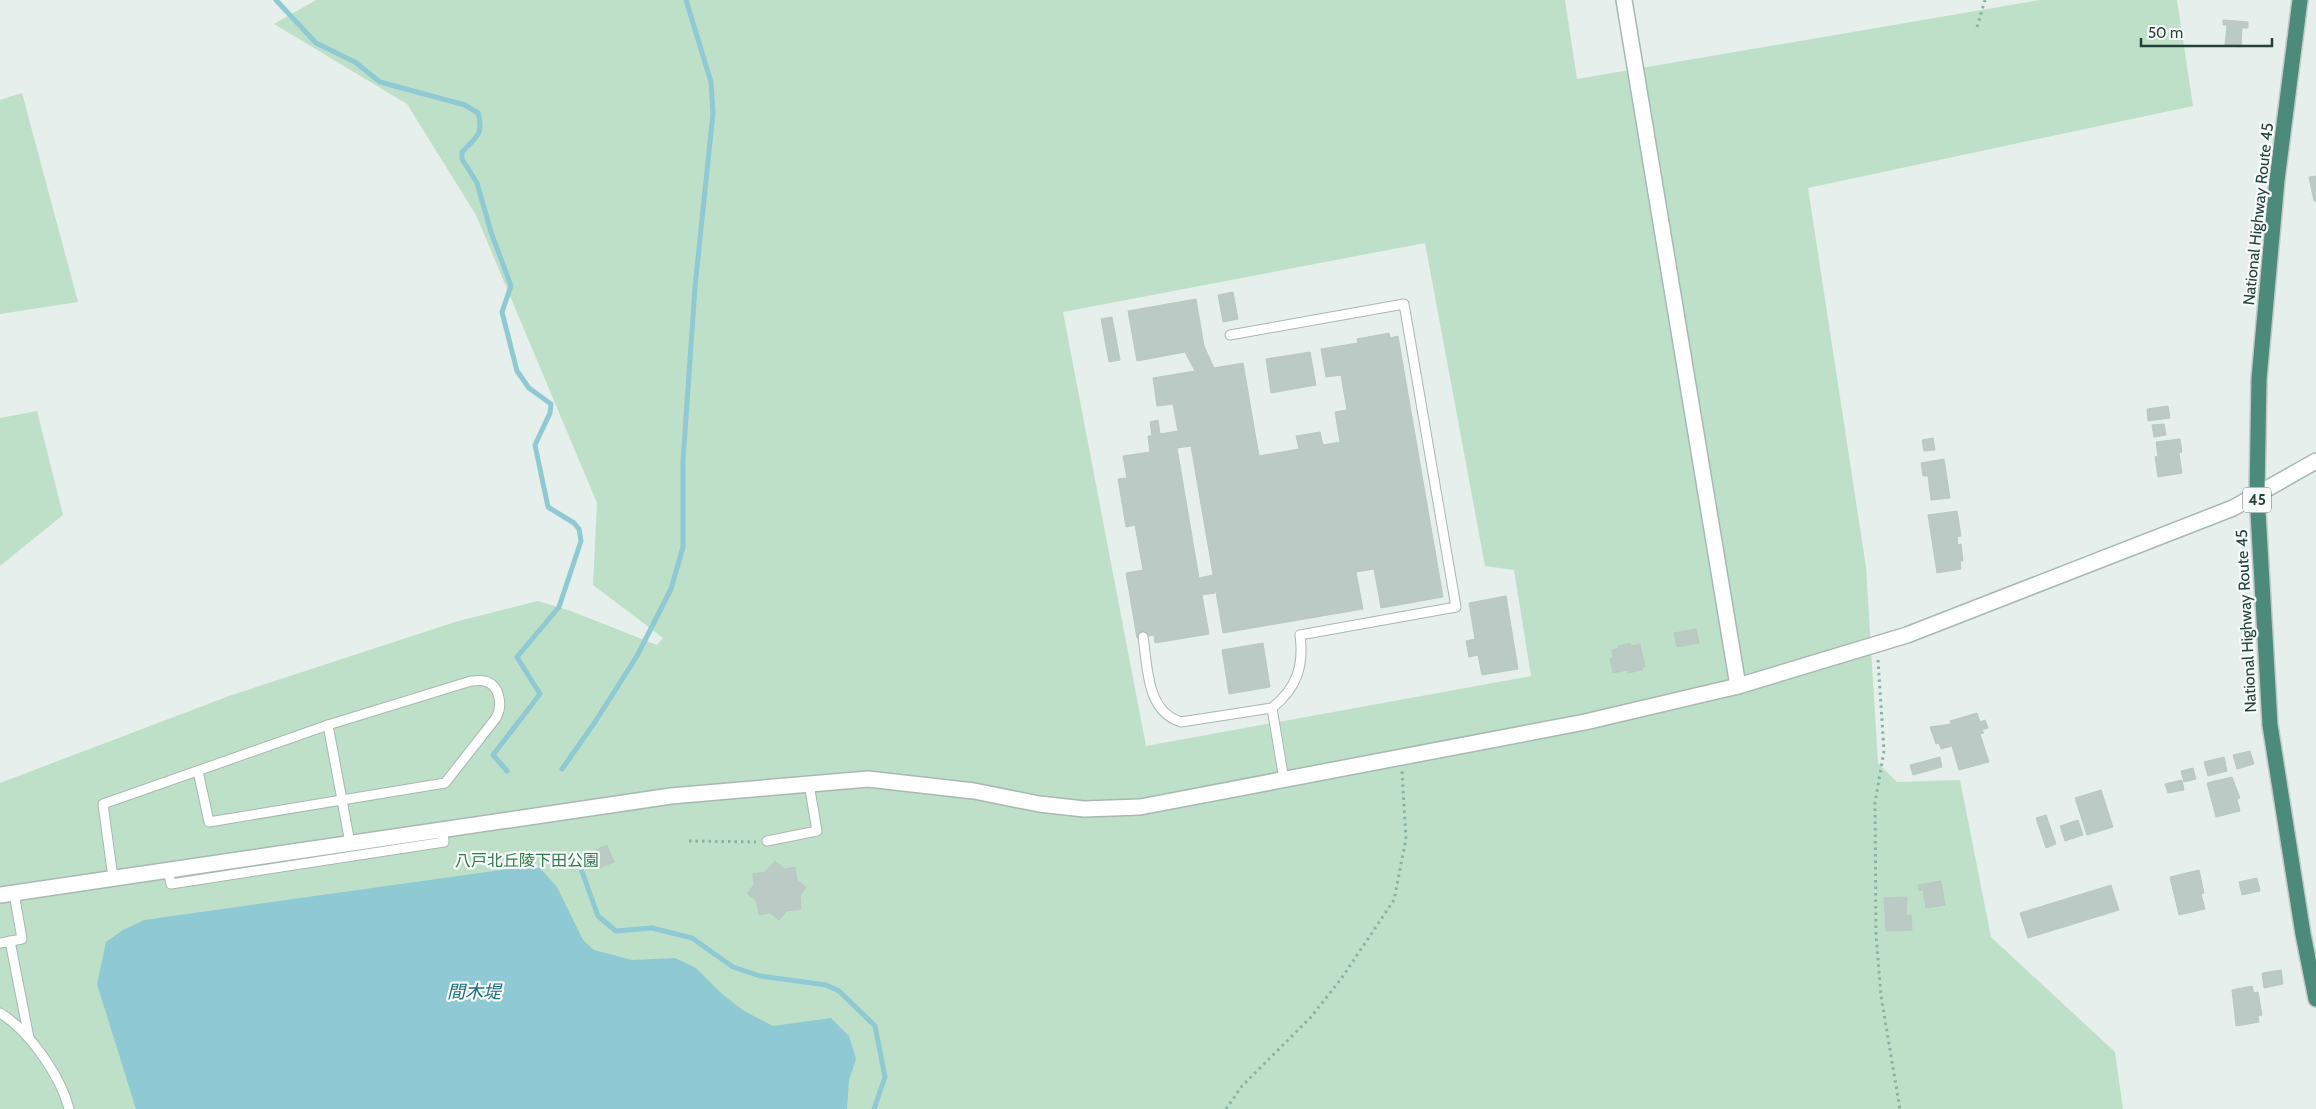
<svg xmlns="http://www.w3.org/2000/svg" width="2316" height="1109" font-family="Cabin,'Noto Sans JP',sans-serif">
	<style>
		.green { fill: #bfe0c8; fill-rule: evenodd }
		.water { fill: #8ec9d4 }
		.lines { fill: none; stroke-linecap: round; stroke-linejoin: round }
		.stream { stroke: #8ec9d4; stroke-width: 5 }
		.building { fill: #bbcac4; stroke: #b8c9c2 }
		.service-casing { stroke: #a8b8b2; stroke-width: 11 }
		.tertiary-casing { stroke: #a8b8b2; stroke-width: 18 }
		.trunk-casing { stroke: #c2cac8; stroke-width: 18 }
		.path { stroke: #86b3a5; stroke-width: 3; stroke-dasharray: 2.5 4; stroke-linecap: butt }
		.service { stroke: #fff; stroke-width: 9 }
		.tertiary { stroke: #fff; stroke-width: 15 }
		.trunk { stroke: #4c8a7c; stroke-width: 15 }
		.labels { text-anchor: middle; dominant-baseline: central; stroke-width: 4.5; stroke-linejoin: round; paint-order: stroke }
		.shield { fill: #f7fbf9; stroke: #637a73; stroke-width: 1 }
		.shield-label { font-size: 15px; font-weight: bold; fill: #24423a }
		.street-label { font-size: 16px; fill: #24423a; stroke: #f7fbf9 }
		.park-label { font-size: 16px; fill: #2d7a4b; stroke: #f7fbf9 }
		.water-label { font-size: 18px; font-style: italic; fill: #1c6f80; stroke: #f7fbf9 }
	</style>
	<rect width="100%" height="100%" fill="#e6efeb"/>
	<g class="green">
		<path d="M316 0H1565L1577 79 2040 0H2177L2193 106 1808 188 1866 567 1878 763 1897 782 1960 780 1991 937 2115 1052 2123 1109H0V783L229 696 455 622 538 601 571 611 657 645 663 638 593 585 597 503 476 215 407 104 274 24ZM1425 243 1485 566 1514 570 1531 676 1146 746 1063 312Z"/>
		<path d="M22 93 78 302 0 314V100Z"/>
		<path d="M37 411 63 515 0 566V418Z"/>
	</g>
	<path class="water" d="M540 868 557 887 583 940 594 950 632 960 675 958 696 968 722 994 744 1011 773 1026 831 1018 849 1036 856 1059 849 1080 847 1109H136L97 984 106 942 123 930 144 920 508 869Z"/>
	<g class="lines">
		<g class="stream">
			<path d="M276 0 316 43 355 62 380 82 465 105 478 113C484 135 476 137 462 152V159L477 183 491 232 511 286 502 312 517 371 529 388 551 404 550 413 535 445 548 507 574 523 579 529 581 541 559 607 517 657 540 694 493 755 507 771"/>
			<path d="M562 769 595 722 637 656 671 589 683 547V461L695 287 713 113 711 82 686 0"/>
			<path d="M523 862 525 874"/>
			<path d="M580 866 598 916 616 931 652 928 692 938 733 967 760 976 826 985 839 991 875 1026 885 1077 874 1109"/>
		</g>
	</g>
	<g class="building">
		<path d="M2223 20 2248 22V28H2242L2241 47 2225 45 2227 25H2223Z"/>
		<path d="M2316 176V201H2314L2309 177Z"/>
		<path d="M1233 292 1238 319 1223 322 1218 295Z"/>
		<path d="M1196 299 1204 346 1214 368 1243 363 1259 456 1299 449 1296 436 1320 432 1323 445 1340 442 1335 412 1347 410 1341 375 1326 377 1321 349 1358 343 1357 339 1389 333 1390 338 1398 336 1443 597 1381 608 1374 569 1356 572 1363 609 1223 633 1191 446 1177 448 1199 578 1213 575 1215 593 1202 595 1209 634 1155 643 1154 635 1137 638 1126 573 1143 570 1135 525 1126 527 1118 479 1127 478 1123 456 1150 452 1148 436H1152L1150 422 1158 420 1160 434 1178 431 1173 404 1157 406 1153 378 1195 371 1185 352 1137 361 1128 311Z"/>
		<path d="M1112 317 1120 360 1109 362 1101 319Z"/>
		<path d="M1310 352 1316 385 1271 393 1266 359Z"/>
		<path d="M2168 406 2170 418 2148 421 2147 409Z"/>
		<path d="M2164 424 2166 435 2154 437 2152 425Z"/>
		<path d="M1933 438 1935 450 1924 451 1922 440Z"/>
		<path d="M2180 439 2182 452 2179 453 2182 473 2158 477 2155 457 2158 456 2156 442Z"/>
		<path d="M1944 459 1950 498 1931 500 1928 476H1923L1921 463Z"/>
		<path d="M1957 511 1961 536 1957 537 1958 545 1961 544 1963 561H1960L1961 569 1937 573 1928 515Z"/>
		<path d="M1506 596 1518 669 1482 675 1478 655 1469 657 1466 641 1475 639 1469 603Z"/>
		<path d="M1696 629 1699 643 1677 647 1674 633Z"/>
		<path d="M1263 643 1270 687 1229 694 1222 650Z"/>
		<path d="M1630 643 1631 646 1640 644 1645 667H1642V670L1628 673 1627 670 1613 673 1610 658H1613L1612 650 1619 648 1618 646Z"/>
		<path d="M1977 713 1980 722 1985 720 1988 728 1982 730 1984 733 1980 734 1989 762 1959 770 1952 746 1941 749 1939 743 1936 744 1930 727 1951 724 1950 721Z"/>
		<path d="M2250 751 2254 764 2237 769 2233 755Z"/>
		<path d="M1940 757 1942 767 1913 775 1910 765Z"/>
		<path d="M2224 757 2227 771 2208 776 2204 762Z"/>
		<path d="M2193 768 2196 779 2184 782 2181 771Z"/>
		<path d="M2232 777 2240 798 2237 799 2240 811 2216 817 2207 783Z"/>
		<path d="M2182 780 2184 790 2168 793 2165 784Z"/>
		<path d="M2101 790 2113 827 2087 835 2075 798Z"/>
		<path d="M2046 815 2056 844 2046 848 2036 818Z"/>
		<path d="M2078 820 2083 835 2065 841 2060 826Z"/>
		<path d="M607 845 614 862 597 869 589 853Z"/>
		<path d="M775 861 785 869 795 867 797 880 806 887 800 896 801 909 787 911 779 920 770 913 759 915 757 902 747 893 754 885 753 874 765 872Z"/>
		<path d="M2199 870 2204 893 2201 894 2205 909 2179 915 2170 877Z"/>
		<path d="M2257 878 2260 891 2242 895 2239 882Z"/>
		<path d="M1941 881 1945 905 1926 908 1923 890 1919 891 1918 885Z"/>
		<path d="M2111 885 2119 910 2028 938 2020 913Z"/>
		<path d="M1907 897 1906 916 1911 915 1912 930 1886 931 1884 898Z"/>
		<path d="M2281 970 2283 984 2264 988 2262 973Z"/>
		<path d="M2252 986 2254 993 2258 992 2262 1015 2258 1016 2259 1022 2236 1026 2232 990Z"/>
	</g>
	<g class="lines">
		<g class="service-casing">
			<g id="service">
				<path d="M1230 335 1404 304 1456 607 1300 635C1304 666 1297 688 1272 708"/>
				<path d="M1143 637C1148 668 1146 711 1181 722L1272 708 1284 780"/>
				<path d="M328 725 350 843"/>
				<path d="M767 841 817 831 809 784"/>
				<path d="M168 870 171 884 444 842 443 830"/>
				<path d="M113 878 103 804 328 725 471 681C475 681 480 680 484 681 500 684 503 706 496 718L445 783 209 822 198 771"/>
				<path d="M10 941 29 1038"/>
				<path d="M0 943 22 939 14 893"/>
				<path d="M0 1013C29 1030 61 1077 69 1109"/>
			</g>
		</g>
		<g class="tertiary-casing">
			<g id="tertiary">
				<path d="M1624 0 1738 686"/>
				<path d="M0 895 671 796 868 779 974 791 1039 804 1084 809 1140 807 1585 722 1738 686 1907 635 2233 508 2316 461"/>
			</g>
		</g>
		<g class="trunk-casing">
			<path id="trunk" d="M2300 0 2277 180 2259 379 2257 494 2270 725 2303 934 2316 999"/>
		</g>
		<g class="path">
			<path d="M1977 27 1985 0"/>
			<path d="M1878 660 1884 751 1875 803 1876 934 1881 996 1900 1109"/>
			<path d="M689 841 756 842"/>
			<path d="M1226 1109 1242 1086 1311 1017 1341 979 1394 900 1406 839 1402 771"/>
		</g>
		<use href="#service" class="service"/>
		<use href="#tertiary" class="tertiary"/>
		<use href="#trunk" class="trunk"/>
	</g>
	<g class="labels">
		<rect class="shield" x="2243" y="487.5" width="28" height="25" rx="4"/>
		<g class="shield-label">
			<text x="2257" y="500">45</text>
		</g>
		<g class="street-label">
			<text transform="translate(2258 214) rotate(-84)">National Highway Route 45</text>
			<text transform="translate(2246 621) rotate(-93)">National Highway Route 45</text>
		</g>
		<g class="park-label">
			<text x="527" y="860">八戸北丘陵下田公園</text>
		</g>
		<g class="water-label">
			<text x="474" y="992">間木堤</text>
		</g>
	</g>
	<path d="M2141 38v8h131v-8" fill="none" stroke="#24423a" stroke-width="2.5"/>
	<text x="2148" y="38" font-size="15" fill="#24423a" stroke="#f7fbf9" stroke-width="4" paint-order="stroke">50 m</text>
</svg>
